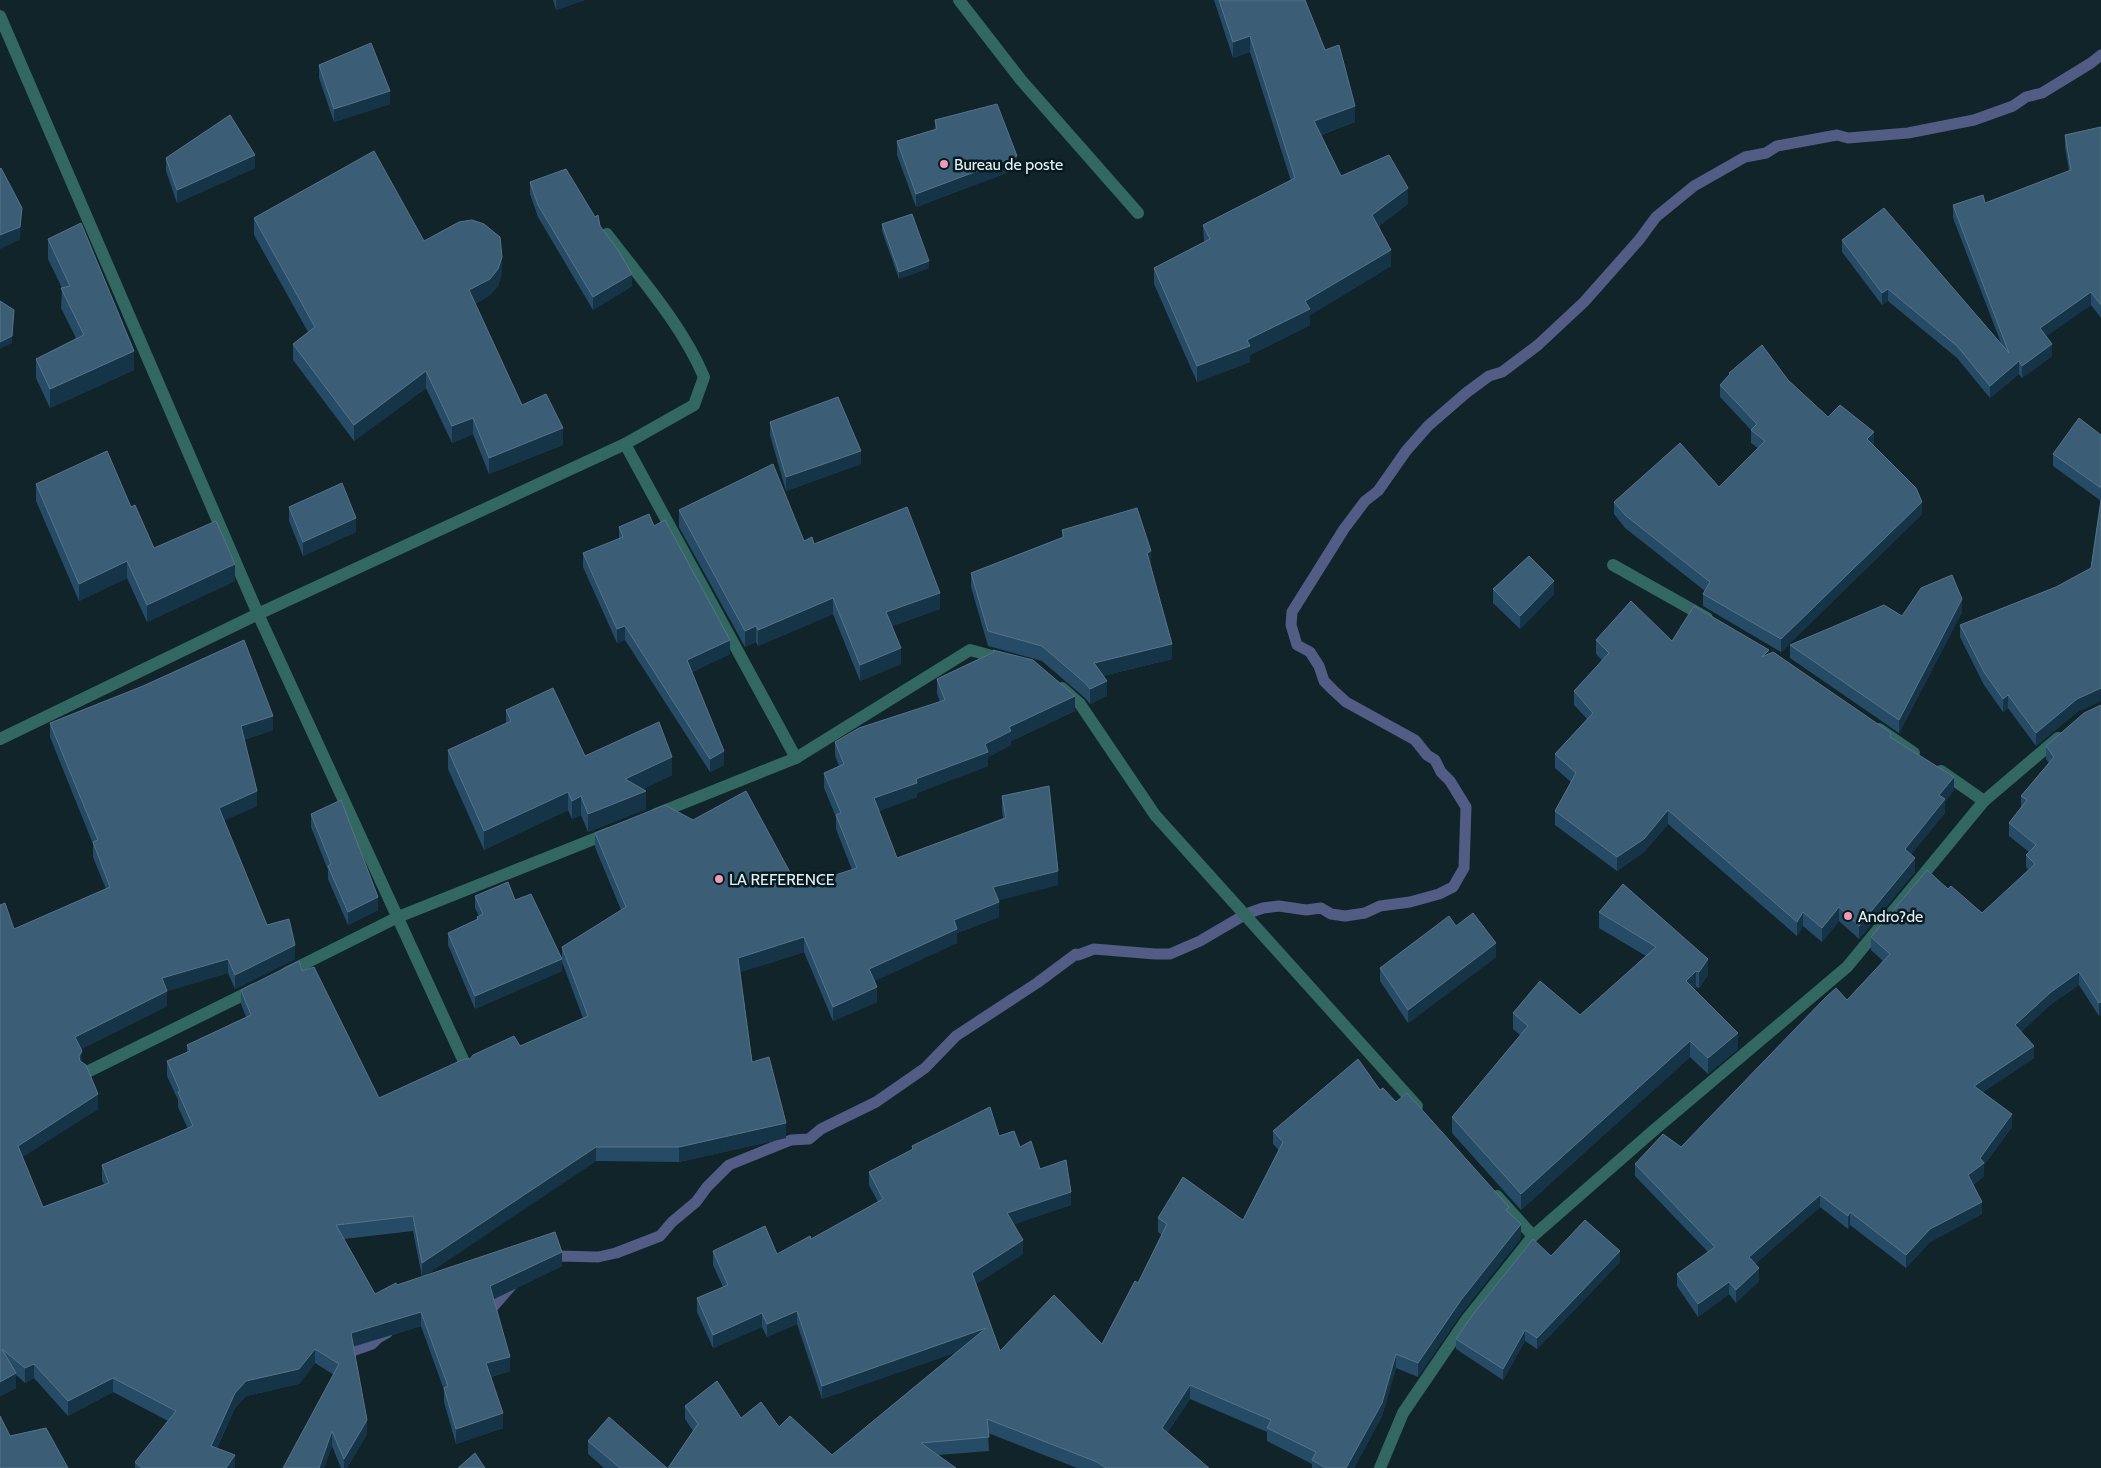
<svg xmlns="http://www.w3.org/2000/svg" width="2101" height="1468" font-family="Cabin,sans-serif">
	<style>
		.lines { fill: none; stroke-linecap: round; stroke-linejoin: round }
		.stream { stroke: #525c84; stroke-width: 11 }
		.minor { stroke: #336761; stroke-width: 12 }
		.wall { fill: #264b66; fill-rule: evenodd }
		.shaded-wall { fill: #153447 }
		.building { fill: #3b5d75; stroke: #567489 }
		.poi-dot { fill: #f19ab2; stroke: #061a1f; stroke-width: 2 }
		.labels { text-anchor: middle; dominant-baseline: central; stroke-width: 5; stroke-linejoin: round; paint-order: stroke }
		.poi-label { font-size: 16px; fill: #e6f2f5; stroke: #061a1f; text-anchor: start }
	</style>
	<rect width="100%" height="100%" fill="#102429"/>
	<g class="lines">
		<g class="stream">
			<path d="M549 1260 559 1256 598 1257 616 1253 660 1236 672 1222 696 1202 707 1187 729 1165 791 1140 809 1139 821 1129 876 1102 925 1068 956 1036 1037 983 1076 954 1078 955 1094 949 1155 954H1170L1200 941 1246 914 1263 908 1279 906 1306 910 1321 908 1331 914 1345 916 1365 913 1380 906 1410 902 1439 894 1453 887 1464 868 1466 807 1450 781 1441 772 1435 760 1427 755 1415 740 1346 702 1333 690 1324 681 1319 666 1310 652 1297 645 1291 625 1292 612 1344 529 1365 501 1378 491 1406 451 1428 426 1466 393 1489 376 1502 372 1538 345 1584 302 1639 240 1656 217 1694 186 1745 157 1766 153 1777 146 1837 135 1848 138 1908 133 1974 120 2013 106 2026 97 2042 93 2091 63 2101 55"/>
			<path d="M486 1315 513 1284"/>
			<path d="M341 1355 372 1344 378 1338 387 1333"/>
		</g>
		<g class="minor">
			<path d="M959 0 1021 80 1138 213"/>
			<path d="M0 16 258 614 466 1066"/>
			<path d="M625 444 796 758"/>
			<path d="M1613 565 1707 618"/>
			<path d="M1062 688 1080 704 1155 815 1417 1106"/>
			<path d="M1879 729 1914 753"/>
			<path d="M0 739 258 614 625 444 694 405 704 377C682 325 641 279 607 234"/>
			<path d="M1941 771 1984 801"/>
			<path d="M656 814 796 758 970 650 1003 659"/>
			<path d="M286 973 398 917 609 833"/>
			<path d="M87 1072 255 989"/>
			<path d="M1497 1196 1533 1236"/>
			<path d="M1380 1468 1403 1413 1467 1319 1533 1236 1653 1131 1847 967 1984 801 2058 738"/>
		</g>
	</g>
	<g class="wall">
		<path d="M553 0H585L556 10Z"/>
		<path d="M1214 0H1305L1355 122 1321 135 1341 176 1408 204 1379 226 1391 266 1310 315V325L1250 355V362L1197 382 1154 284V268L1204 242 1203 225 1291 181 1250 52 1233 58Z"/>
		<path d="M319 65 390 104 334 122 319 78Z"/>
		<path d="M935 120 1017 169 916 207 897 155V141L935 129Z"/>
		<path d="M2101 127V318L2091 305 2046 336 2052 356 2022 378 2019 374 1990 398 1957 358 1888 301 1882 305 1842 252V240L2001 343 1953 218V205L1985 203 2069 171 2065 147V135Z"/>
		<path d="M166 158 255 168 177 203 166 171Z"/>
		<path d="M530 182 600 226 632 286 593 310 538 217 530 194Z"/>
		<path d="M254 218 424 241 502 273 498 286 490 295 475 304 522 405 563 445 489 474 473 434 452 443 426 388 354 441 293 360V344L308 332 254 235Z"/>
		<path d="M882 224 929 268 899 279 882 231Z"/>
		<path d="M48 239 134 370 50 408 36 378V359L76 338 61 308 62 288 48 259Z"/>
		<path d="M1729 373 1788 380 1828 417 1874 445 1873 446 1922 514 1781 652 1703 606V594L1705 591 1625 528 1614 514V502L1719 487 1758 448 1751 443V430L1720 397V385L1729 376Z"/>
		<path d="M770 422 861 464 786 491 770 435Z"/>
		<path d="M2101 435V701L2077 712 2036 746 2008 708 2003 712 1984 685 1960 637V625L2056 587 2091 568 2101 501 2053 466V454Z"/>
		<path d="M36 484 131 507 154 548 235 581 147 622 127 578 79 601 36 501Z"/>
		<path d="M289 507 356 532 303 556 289 521Z"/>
		<path d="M679 510 814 544 940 609 892 626 901 664 860 681 833 614 758 646 756 642 745 647 679 527Z"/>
		<path d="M654 526 730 654 692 672 724 765 710 772 625 640 617 643 583 567V553L619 539V527Z"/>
		<path d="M1062 530 1151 566 1172 659 1103 676 1107 696 1090 704 1085 698 1042 661 988 646 971 587V573L1062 537Z"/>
		<path d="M1493 589 1554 594 1520 629 1493 603Z"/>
		<path d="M1962 612 1899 733 1790 658V645L1902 616Z"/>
		<path d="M1596 640 1672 641 1769 654 1891 738 1954 790 1945 802V813L1911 854 1915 872 1859 939 1839 921 1822 942 1803 926 1797 936 1668 824 1644 852 1617 871 1555 825V811L1571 782 1555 768V754L1587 719 1574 705V691L1602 660 1596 654Z"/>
		<path d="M993 650 1075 711 1011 741V745L988 757V766L917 793V797L879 811 897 858 1003 818 1002 811V796L1058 885 998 900 999 917 957 933V943L874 981 877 1002 833 1021 804 952 740 972 752 1062 786 1138 679 1162 596 1161 422 1277 562 1266 494 1299 510 1371 491 1377 503 1428 456 1444 444 1402V1390L421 1326 353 1347 367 1434 347 1468H341L332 1446 324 1468 334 1375 315 1363 299 1384 246 1396 235 1408 217 1448 235 1468H135V1462L168 1421 113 1392 68 1416 34 1378 25 1383 16 1375V1388L0 1396V905L14 929 106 889 93 857V844L50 737V723L273 730 244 740 257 806 224 820 267 925 295 959 235 989 228 973 167 991V1006L81 1049 82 1062 98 1109 22 1157 43 1207 104 1184 102 1180V1165L188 1129 178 1107V1100L167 1076V1061L187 1052V1045L246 1017 241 1004V990L302 971 379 1098 470 1059 520 1046 583 1018 562 962V971L475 1009 448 945V933L477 920V917L479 916 475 908V896L515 900 562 958V947L621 910 595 847V833L798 887 852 870 836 829V817L824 788V773L839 766 835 756V742L940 702 937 693V679L993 652ZM413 1231 422 1277 375 1294 344 1239Z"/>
		<path d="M2101 705 2099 1016 2079 985 2051 1004 2021 1032 2034 1058 1983 1092 2012 1127 1984 1165V1176L1973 1185 1982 1214 1930 1242 1906 1268 1850 1225 1848 1229 1820 1207 1755 1264 1759 1281 1736 1303 1729 1294 1698 1317 1677 1286V1274L1708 1252 1635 1176V1164L1681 1147 1847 1000 1883 961 1871 950V937L1948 889 1982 913 2029 870 2026 867V855L2029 852 2009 836V823L2021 807V796L2049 763 2046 759V746Z"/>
		<path d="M506 710 585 756 672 775 643 789 646 809 588 832 581 815 572 819 568 810 484 850 448 769V750L506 723Z"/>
		<path d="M311 814 378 910 348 925 328 879V870L311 827Z"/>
		<path d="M1599 912 1708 975 1699 988 1696 987 1694 989 1738 1049 1708 1074 1690 1057 1521 1210 1452 1133V1117L1520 1035 1513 1029V1013L1580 1015 1646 956 1599 928Z"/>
		<path d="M1496 957 1408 1023 1380 981V968Z"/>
		<path d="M1380 1090 1396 1102 1509 1213 1521 1238 1461 1314 1418 1377 1396 1368 1382 1416 1354 1468H1312V1464L1267 1441V1432L1190 1399 1167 1433 1209 1468H1077L988 1433 989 1451 938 1455 668 1468 693 1431 685 1419V1406L779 1427 832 1455 957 1352 822 1399 797 1324 767 1337 762 1327 713 1348 697 1312V1298L723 1287 713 1265V1251L777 1254 811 1239 878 1202 869 1185V1172L912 1150V1146L999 1136 1020 1147 1040 1169 1071 1205 1014 1224 1023 1254 976 1284 1000 1351 1102 1344 1138 1283 1162 1235 1158 1232V1218L1243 1220 1279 1150 1273 1144V1131Z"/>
		<path d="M1551 1256 1620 1262 1537 1349 1525 1341 1503 1380 1456 1349V1339Z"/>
		<path d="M588 1441 667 1468H604L588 1454Z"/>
	</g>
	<g class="shaded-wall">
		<path d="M556 0H585L556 10Z"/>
		<path d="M1250 36V52L1233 58V42Z"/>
		<path d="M390 91V104L334 122V109Z"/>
		<path d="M1355 106V122L1314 137V121Z"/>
		<path d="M255 155V168L177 203V190Z"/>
		<path d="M1017 156V169L916 207V194Z"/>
		<path d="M1408 188V204L1372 231V215Z"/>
		<path d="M22 208 20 240 0 249V235Z"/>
		<path d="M1391 250V266L1310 315V325L1250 355V362L1197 382V366L1247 340 1305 301Z"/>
		<path d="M502 257V273L498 286 490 295 469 307V290Z"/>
		<path d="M929 261V268L899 279V272Z"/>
		<path d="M632 274V286L593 310V297Z"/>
		<path d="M1888 289V301L1882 305V293Z"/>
		<path d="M2091 292V305L2040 340V328Z"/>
		<path d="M14 310 12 343 0 349V342Z"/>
		<path d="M2052 344V356L2022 378V366Z"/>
		<path d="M134 351V370L50 408V389Z"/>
		<path d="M2019 361V374L1990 398V386Z"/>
		<path d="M426 371V388L354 441V425Z"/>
		<path d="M473 418V434L452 443V426Z"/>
		<path d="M563 428V445L489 474V458Z"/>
		<path d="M1874 432V445L1867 452V439Z"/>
		<path d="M861 451V464L786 491V477Z"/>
		<path d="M1922 502V514L1781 652V639Z"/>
		<path d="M356 518V532L303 556V542Z"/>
		<path d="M1151 551V566L1147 553Z"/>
		<path d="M127 561V578L79 601V584Z"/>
		<path d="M235 564V581L147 622V605Z"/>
		<path d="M1554 581V594L1520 629V616Z"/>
		<path d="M940 593V609L886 628V612Z"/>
		<path d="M833 598V614L758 646V630Z"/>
		<path d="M1962 599V612L1899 733V720Z"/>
		<path d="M625 626V640L617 643V629Z"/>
		<path d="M756 626V642L745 647V631Z"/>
		<path d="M730 640V654L687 674V660Z"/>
		<path d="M1172 644V659L1094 678V663Z"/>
		<path d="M901 648V664L860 681V665Z"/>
		<path d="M1769 650V663L1762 657Z"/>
		<path d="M1107 681V696L1090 704V689Z"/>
		<path d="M2101 688V701L2077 712 2036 746V733L2077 699Z"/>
		<path d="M2008 695V708L2003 712V699Z"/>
		<path d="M1075 696V711L1011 741V745L988 757V766L917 793V797L874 813V798L916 779 985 744 1009 727Z"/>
		<path d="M273 716V730L241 741V726Z"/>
		<path d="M724 751V765L710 772V759Z"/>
		<path d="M672 757V775L625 798V779Z"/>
		<path d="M1954 777V790L1945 802V813L1905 862V849L1939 795Z"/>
		<path d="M257 791V806L219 823V808Z"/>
		<path d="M646 791V809L588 832V814Z"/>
		<path d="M568 792V810L484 850V831Z"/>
		<path d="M581 796V815L572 819V801Z"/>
		<path d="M1668 810V824L1644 852 1617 871V857Z"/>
		<path d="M1915 858V872L1859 939V926Z"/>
		<path d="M1058 871V885L993 902V887Z"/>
		<path d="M378 897V910L348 925V912Z"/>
		<path d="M999 902V917L957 933V943L869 984V969L954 920Z"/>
		<path d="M1839 907V921L1822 942V928Z"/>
		<path d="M1803 912V926L1797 936V922Z"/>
		<path d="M804 937V952L738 973V958Z"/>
		<path d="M1496 943V957L1408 1023V1010Z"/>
		<path d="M295 945V959L235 989V975Z"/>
		<path d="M228 959V973L162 993V978Z"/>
		<path d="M562 959V971L475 1009V996Z"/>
		<path d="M1708 959V975L1699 988V972Z"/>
		<path d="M1696 971V987L1686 997V981Z"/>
		<path d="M2079 972V985L2051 1004 2015 1038V1025L2051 992Z"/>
		<path d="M877 987V1002L833 1021V1007Z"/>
		<path d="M167 991V1006L75 1052V1037Z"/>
		<path d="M2101 1002V1015L2099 1016V1003Z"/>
		<path d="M1738 1033V1049L1708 1074V1058Z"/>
		<path d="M1690 1041V1057L1521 1210V1194Z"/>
		<path d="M2034 1046V1058L1974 1098V1086Z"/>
		<path d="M82 1051V1066L79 1071V1056Z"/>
		<path d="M98 1094V1109L18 1160V1146Z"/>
		<path d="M2012 1114V1127L1984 1165V1176L1968 1188V1175L1980 1158Z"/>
		<path d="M786 1123V1138L679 1162V1147Z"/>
		<path d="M596 1147V1161L422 1278V1263Z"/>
		<path d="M1071 1192V1205L1007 1227V1213Z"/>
		<path d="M1820 1195V1207L1749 1269V1257Z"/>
		<path d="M1982 1202V1214L1930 1242 1906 1268V1255L1930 1229Z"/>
		<path d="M1850 1212V1225L1848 1229V1216Z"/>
		<path d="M1521 1224V1238L1461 1314 1418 1377V1363L1461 1300Z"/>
		<path d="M1023 1240V1254L972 1287V1273Z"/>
		<path d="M1620 1251V1262L1537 1349V1338Z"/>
		<path d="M562 1252V1266L490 1301V1286Z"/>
		<path d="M1759 1268V1281L1736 1303V1290Z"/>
		<path d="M1729 1282V1294L1698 1317V1304Z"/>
		<path d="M797 1311V1324L767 1337V1324Z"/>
		<path d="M421 1312V1326L351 1347V1333Z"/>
		<path d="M762 1313V1327L713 1348V1335Z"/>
		<path d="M986 1328V1342L822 1399V1386Z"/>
		<path d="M1525 1330V1341L1503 1380V1369Z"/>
		<path d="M315 1349V1363L299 1384 246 1396 235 1408 211 1460V1446L235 1393 246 1381Z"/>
		<path d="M1396 1354V1368L1382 1416 1354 1468H1346Z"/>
		<path d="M510 1357V1371L486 1378V1363Z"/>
		<path d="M34 1364V1378L25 1383V1368Z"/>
		<path d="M16 1373V1388L0 1396V1382Z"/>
		<path d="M113 1378V1392L68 1416V1401Z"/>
		<path d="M1190 1385V1399L1162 1441V1428Z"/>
		<path d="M503 1413V1428L456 1444V1429Z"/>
		<path d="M367 1420V1434L347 1468H344V1459Z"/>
		<path d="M332 1431V1446L324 1468H319Z"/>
		<path d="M235 1455V1468H226Z"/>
	</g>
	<g class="building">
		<path d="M1219 0H1305L1325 50 1339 45 1355 106 1314 121 1341 176 1389 155 1408 188 1372 215 1391 250 1305 301 1310 309 1247 340 1250 346 1197 366 1154 268 1210 239 1203 225 1295 178 1250 36 1233 42Z"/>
		<path d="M371 43 390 91 334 109 319 65Z"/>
		<path d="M997 104 1017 156 916 194 897 141 937 129 935 120Z"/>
		<path d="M230 115 255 155 177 190 166 158Z"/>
		<path d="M2101 127V305L2091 292 2040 328 2052 344 2022 366 2019 361 1990 386 1957 346 1888 289 1882 293 1842 240 1884 208 2009 353 1953 205 1983 195 1985 203 2071 170 2065 135Z"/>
		<path d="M374 151 424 241 459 222 472 220 484 224 500 237 502 257 498 269 490 279 469 290 522 405 546 394 563 428 489 458 473 418 452 426 426 371 354 425 293 344 315 327 254 218Z"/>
		<path d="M1 168 22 208 20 227 0 235V169Z"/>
		<path d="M566 169 595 217 598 215 600 226 618 250 632 274 593 297 538 205 530 182Z"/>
		<path d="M912 214 929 261 899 272 882 224Z"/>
		<path d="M81 223 134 351 50 389 36 359 84 335 61 288 70 286 48 239Z"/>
		<path d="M0 301 14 310 12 336 0 342Z"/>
		<path d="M1762 345 1788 380 1828 417 1840 405 1874 432 1867 439 1916 488 1922 502 1781 639 1703 594 1710 582 1625 515 1614 502 1680 443 1719 487 1765 441 1751 430 1757 424 1720 385 1730 374 1729 373Z"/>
		<path d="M838 397 861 451 786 477 770 422Z"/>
		<path d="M2079 418 2101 435V488L2053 454Z"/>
		<path d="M107 451 131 507 135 505 154 548 216 521 235 564 147 605 127 561 79 584 36 484Z"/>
		<path d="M773 464 804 541 812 537 814 544 907 507 940 593 886 612 901 648 860 665 833 598 758 630 756 626 745 631 679 510Z"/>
		<path d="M342 483 356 518 303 542 289 507Z"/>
		<path d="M2101 500V688L2077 699 2036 733 2008 695 2003 699 1984 672 1960 625 2056 587 2091 568Z"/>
		<path d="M1137 508 1151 551 1147 553 1172 644 1094 663 1107 681 1090 689 1085 683 1042 646 988 631 971 573 1064 537 1062 530Z"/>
		<path d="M649 514 654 526 665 520 730 640 687 660 724 751 710 759 625 626 617 629 583 553 623 537 619 527Z"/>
		<path d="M1529 556 1554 581 1520 616 1493 589Z"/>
		<path d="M1952 575 1962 599 1899 720 1790 645 1884 605 1902 616 1921 588Z"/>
		<path d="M1631 601 1672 641 1694 606 1769 650 1762 657 1773 652 1891 733 1890 737 1954 777 1939 795 1945 799 1905 849 1915 858 1859 926 1839 907 1822 928 1803 912 1797 922 1668 810 1644 839 1617 857 1555 811 1576 773 1555 754 1593 713 1574 691 1609 653 1596 640Z"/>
		<path d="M244 640 273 716 241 726 257 791 219 808 267 925 289 919 295 945 235 975 228 959 162 978 167 991 75 1037 82 1051 79 1056 80 1061 86 1065 98 1094 18 1146 43 1207 109 1183 102 1165 193 1126 178 1092 180 1091 167 1061 190 1051 187 1045 251 1015 241 990 299 961 302 971 314 967 379 1098 464 1059H470L473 1055 514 1036 520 1046 588 1016 562 947 626 907 595 833 665 805 693 820 746 791 798 887 857 868 836 815 841 813 824 773 844 764 835 742 859 728 945 700 937 679 994 652 993 650 1033 660 1075 696 1009 727 1011 731 985 744 988 752 916 779 917 783 874 798 897 858 1006 818 1002 796 1049 786 1058 871 993 887 999 902 954 920 957 929 869 969 877 987 833 1007 804 937 738 958 752 1062 769 1057 786 1123 679 1147H596L422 1263 413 1216 336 1225 375 1294 396 1283 397 1285 555 1232 562 1252 490 1286 510 1357 486 1363 503 1413 456 1429 444 1388 448 1386 421 1312 351 1333 367 1420 344 1459 332 1431 319 1468H283L339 1364 315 1349 299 1369 246 1381 235 1393 211 1446 235 1455 226 1468H142L135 1462 176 1411 113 1378 68 1401 34 1364 25 1368 2 1349 16 1373 0 1382V905L5 903 14 929 110 887 93 842 98 840 50 723 143 686Z"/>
		<path d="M553 688 585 756 659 722 672 757 625 779 646 791 588 814 581 796 572 801 568 792 484 831 448 750 511 721 506 710Z"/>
		<path d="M2101 705V1002L2099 1003 2079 972 2051 992 2015 1025 2034 1046 1974 1086 2012 1114 1980 1158 1984 1163 1968 1175 1982 1202 1930 1229 1906 1255 1850 1212 1848 1216 1820 1195 1749 1257 1759 1268 1736 1290 1729 1282 1698 1304 1677 1274 1715 1247 1635 1164 1663 1134 1681 1147 1825 998 1836 988 1847 1000 1890 954 1871 937 1927 870 1948 889 1951 886 1982 913 2035 864 2026 855 2036 845 2009 823 2027 800 2021 796 2054 757 2046 746 2084 713Z"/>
		<path d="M341 800 378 897 348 912 328 866 331 864 311 814Z"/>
		<path d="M508 882 515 900 531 894 562 959 475 996 448 933 478 919 477 917 483 914 475 896Z"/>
		<path d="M1623 884 1708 959 1699 972 1696 971 1686 981 1738 1033 1708 1058 1690 1041 1521 1194 1452 1117 1528 1026 1513 1013 1540 981 1580 1015 1656 947 1599 912Z"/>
		<path d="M1473 913 1496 943 1408 1010 1380 968 1449 916 1456 926Z"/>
		<path d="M1358 1059 1380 1090 1383 1088 1396 1102 1407 1093 1509 1207 1506 1210 1521 1224 1461 1300 1418 1363 1396 1354 1382 1403 1346 1468H1326L1312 1460 1316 1452 1267 1428 1271 1420 1190 1385 1162 1428 1209 1468H1106L1097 1462 987 1419 989 1437 921 1443 956 1468H668L698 1424 685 1406 717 1381 741 1418 761 1402 779 1427 790 1416 832 1455 986 1328 822 1386 797 1311 767 1324 762 1313 713 1335 697 1298 728 1285 713 1251 765 1226 777 1254 810 1236 811 1239 883 1199 869 1172 913 1149 912 1146 990 1107 999 1136 1014 1131 1020 1147 1031 1141 1040 1169 1066 1160 1071 1192 1007 1213 1023 1240 972 1273 1000 1351 1054 1295 1102 1344 1135 1281 1138 1283 1167 1224 1158 1218 1183 1177 1243 1220 1283 1142 1273 1131Z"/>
		<path d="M1585 1220 1620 1251 1537 1338 1525 1330 1503 1369 1456 1339 1474 1313 1533 1239 1551 1256Z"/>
		<path d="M0 1416 10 1436 46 1428 68 1468H0Z"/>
		<path d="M609 1417 667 1468H620L588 1441Z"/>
		<path d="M475 1453 485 1468H458Z"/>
	</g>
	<g class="poi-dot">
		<circle cx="944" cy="164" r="5"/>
		<circle cx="719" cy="879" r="5"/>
		<circle cx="1848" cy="916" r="5"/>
	</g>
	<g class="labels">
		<g class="poi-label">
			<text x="954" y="164">Bureau de poste</text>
			<text x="729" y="879">LA REFERENCE</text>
			<text x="1858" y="916">Andro?de</text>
		</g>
	</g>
</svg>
